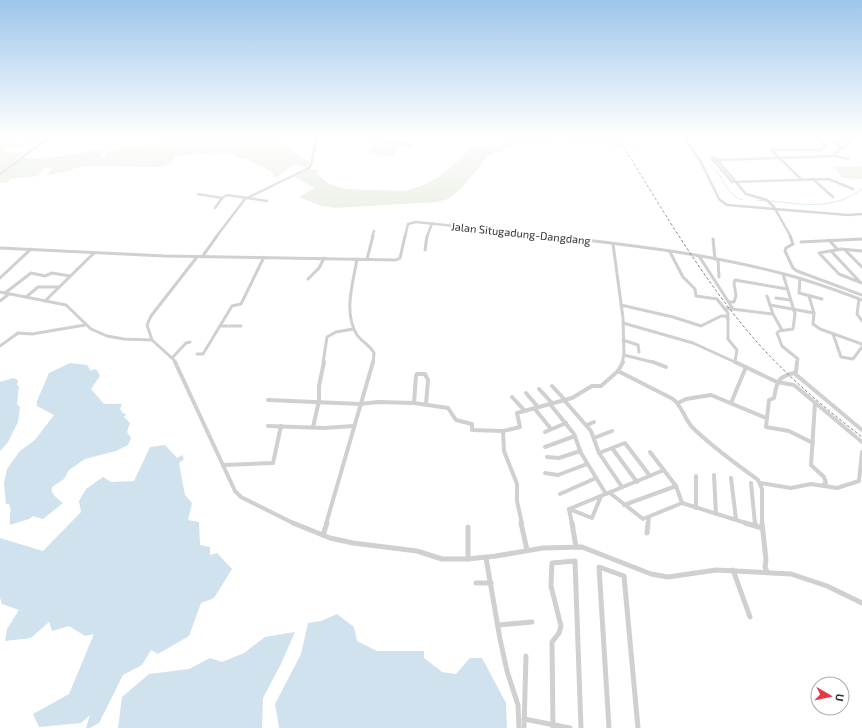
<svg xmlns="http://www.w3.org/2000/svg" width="862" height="728" font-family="'Exo 2',sans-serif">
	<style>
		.green { fill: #e6ecdf }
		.water { fill: #cfe2ee }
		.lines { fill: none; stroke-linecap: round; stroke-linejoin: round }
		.stream { stroke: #cfe2ee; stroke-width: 1 }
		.street-far3 { stroke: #d0d0d0; stroke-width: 2.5 }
		.street-far2 { stroke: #d0d0d0; stroke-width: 3 }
		.street-far1 { stroke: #d0d0d0; stroke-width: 4 }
		.street { stroke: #d0d0d0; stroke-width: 5 }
		.rail { stroke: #888; stroke-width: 1; stroke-dasharray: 3 2; stroke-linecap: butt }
		.labels { text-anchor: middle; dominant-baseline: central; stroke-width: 4; stroke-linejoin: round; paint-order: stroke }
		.street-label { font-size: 11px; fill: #333; stroke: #fff }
	</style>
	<rect width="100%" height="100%" fill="#fff"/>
	<g class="green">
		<path d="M0 138H18L11 143 24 145C18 149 10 146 3 150L13 153 25 152 0 173Z"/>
		<path d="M192 138H273L309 162 307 168 295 164 276 178 270 171 249 161 250 160C246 157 242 159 238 158 235 157 232 154 229 154 212 151 192 154 175 157 172 165 165 166 158 167L90 166 75 168 70 171 47 175 54 167 44 168 38 176 11 179 8 182 0 183V174L22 158C49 160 75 152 102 150L101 158H105L108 151 116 150 118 148 147 146 159 142Z"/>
		<path d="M524 138H615L618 146 560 140 519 144 509 147 488 156 462 188 448 199 436 202 334 208 322 206 299 197 314 188 295 177 309 169 319 170 316 173 328 183 344 189 405 191 426 184 437 178 457 162 469 148H479L491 145 498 148 506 139Z"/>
		<path d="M375 142 401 146 392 157 365 153Z"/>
		<path d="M862 166V179L842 178 834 167Z"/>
	</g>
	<g class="water">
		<path d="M70 363 87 365 91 371 94 369 97 370 100 376 91 389 104 404H122L120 409 123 413 126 414 124 417 130 423 127 432 131 438 128 445 116 451 85 459 69 470 64 479 52 487C50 494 58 499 63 503L43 519 33 516 29 519 10 525C9 518 12 510 9 504H6L4 483 7 469 20 451 35 440 54 415 37 406V401L49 373Z"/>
		<path d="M13 378 18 380 17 385 19 386 17 404 20 407 18 422 8 442 0 451V382Z"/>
		<path d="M165 445 177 458 182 455 184 459 179 463 185 495 192 503 188 520 199 522 200 545 210 547V555L217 553 232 569 214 598 201 603 189 636 158 654 151 650 142 665 123 675 99 723 90 728H86L90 715 81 723 39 727 33 714 69 694 94 634 85 636 69 626 52 631 49 622 31 638 5 641 7 629 19 610 2 604 0 598V538L43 551 81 512 79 501 86 489 103 477 111 482 134 481 150 447Z"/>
		<path d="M337 614 354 627 357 641 377 651H424V658L442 672 456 674 470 658H482L506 703 507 728H279L275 704 301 654 308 623 321 621Z"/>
		<path d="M295 632 281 664 263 698 262 728H118L122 697 149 674 189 669 210 658 222 662 244 653 265 637Z"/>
	</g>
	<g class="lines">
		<g class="stream">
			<path d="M620 146H622"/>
			<path d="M626 146 640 145"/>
			<path d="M708 164C725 173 723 195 743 200"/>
			<path d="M756 200 765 201"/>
			<path d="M770 201C804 204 833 211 862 189"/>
		</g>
		<g class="street-far3">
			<path d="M369 138 410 145"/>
			<path d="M685 138 702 164 719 199 727 205 848 215 862 214"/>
			<path d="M25 139 42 142"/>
			<path d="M841 148 850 143 844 138"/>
			<path d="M771 150H821L825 145 818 138"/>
			<path d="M771 150 802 180"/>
			<path d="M835 156 848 159"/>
			<path d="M712 158H716L720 161H713Z"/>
			<path d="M719 160 833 156 841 148 831 138"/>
			<path d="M715 162 732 182 829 179 853 189"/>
			<path d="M719 162 746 194 767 200 774 207 791 237"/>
			<path d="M0 174 48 138"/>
			<path d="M813 179 833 197"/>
			<path d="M198 194 222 198"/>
			<path d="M215 208 222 198 227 195 267 201"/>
			<path d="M216 237 245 199 309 168C315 159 312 148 318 138"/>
			<path d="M372 237 374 231"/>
			<path d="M405 237 408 224 416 222 561 237"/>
			<path d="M427 237 432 223"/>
		</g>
		<g class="street-far2">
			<path d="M552 236C630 245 709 254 784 274 811 281 836 290 862 300"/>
			<path d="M790 236 793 244 786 248 785 251 793 268 797 271 862 295"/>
			<path d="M713 239 715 259"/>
			<path d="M829 240 838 250"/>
			<path d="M801 242 862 239"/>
			<path d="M613 244 623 318 624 355 622 363"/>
			<path d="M0 248 165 256 396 260 400 258 405 236"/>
			<path d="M425 250 427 236"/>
			<path d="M845 250 862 267"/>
			<path d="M831 251 860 282"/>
			<path d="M862 251 841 249 819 253 839 274 862 283"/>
			<path d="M670 252 683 277 695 289 696 296 717 299 728 313V339L737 350 735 361"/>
			<path d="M699 256 733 309"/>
			<path d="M202 257 217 236"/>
			<path d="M357 259C353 284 343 312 357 335 362 342 370 345 374 353L373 363"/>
			<path d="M367 259 373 236"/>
			<path d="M718 260 719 277"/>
			<path d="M783 274 795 314 793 329 779 331 777 333 782 346 798 359 797 363"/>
			<path d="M0 278 31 249"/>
			<path d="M308 279 319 268 324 258"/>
			<path d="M800 279 799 293 822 299"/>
			<path d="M0 292 66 305 91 329 107 336 124 339 152 340"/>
			<path d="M5 293 31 273 45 276 52 273 70 276"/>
			<path d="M809 296 814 313 813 324 820 329 862 344"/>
			<path d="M26 297 38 287H59"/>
			<path d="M776 298 790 300"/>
			<path d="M859 299 857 314 862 321"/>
			<path d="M0 301 9 294"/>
			<path d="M45 301 94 253"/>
			<path d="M729 302H734L736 296 734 283 735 280 787 289"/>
			<path d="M621 305 673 317 701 326 721 316H726L728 319"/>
			<path d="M770 305 814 313"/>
			<path d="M724 308 773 314 767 296"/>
			<path d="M773 314 782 330"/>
			<path d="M623 323 693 343 737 363"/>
			<path d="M220 326H241"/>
			<path d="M833 334 841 357 853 359 862 347"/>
			<path d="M623 340 638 345 639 352"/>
			<path d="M0 346 18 333 32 334 85 325"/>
			<path d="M197 354H203L232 306 241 304 264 257"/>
			<path d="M624 355 656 363"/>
			<path d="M172 358 186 343 190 342"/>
			<path d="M176 363 174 360 152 340 147 325 151 316 197 257"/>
			<path d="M323 363 327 337 336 332 353 329"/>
		</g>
		<g class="street-far1">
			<path d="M175 362 235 491 241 497 295 524"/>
			<path d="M653 362 666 367"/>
			<path d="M735 362 777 382 794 385 862 442"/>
			<path d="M797 362 796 372 794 373 862 430"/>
			<path d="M618 371 673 399C682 406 684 418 692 427 712 447 735 463 758 480L762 489V524"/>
			<path d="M794 373C777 377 777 382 774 398L769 400 766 427 789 431 813 443"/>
			<path d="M552 386 565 400"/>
			<path d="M539 389 552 403"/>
			<path d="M526 393 538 407"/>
			<path d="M512 397 525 411"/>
			<path d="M268 400 360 404 378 402 414 403 448 408 456 420 472 424V430L503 431 520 427 517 413 572 398 592 386H601L618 371 623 362"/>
			<path d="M564 400 591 431 599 453 622 487"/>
			<path d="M414 403 416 376 417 374H425L428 380 426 404"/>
			<path d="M678 403 686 399 711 395 766 418"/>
			<path d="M731 403 746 367"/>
			<path d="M815 403 811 465 824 477 826 483 823 485"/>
			<path d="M550 404 574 434 581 453 606 494"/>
			<path d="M534 408 551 429"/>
			<path d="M587 425 594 422"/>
			<path d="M268 426 324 428 354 426"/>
			<path d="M313 427 319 401V386L324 362"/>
			<path d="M503 431 504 451 517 484V501L522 524"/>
			<path d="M545 432 566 423"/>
			<path d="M594 438 612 431"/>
			<path d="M545 447 575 436"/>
			<path d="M612 448 637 482"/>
			<path d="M650 452 676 486 682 503"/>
			<path d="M599 453 625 443 650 476"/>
			<path d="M547 457 559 458 580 451"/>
			<path d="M223 465 273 463 281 426"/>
			<path d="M545 473 558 475 587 464"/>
			<path d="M714 475 716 514"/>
			<path d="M696 476V508"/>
			<path d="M731 478 736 519"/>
			<path d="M751 483 755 524"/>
			<path d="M760 483 791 488 811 484 837 488 859 481 862 452"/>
			<path d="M610 493 643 519 682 503 749 524"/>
			<path d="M560 494 596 478"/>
			<path d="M624 505 676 486"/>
			<path d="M569 509 592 518 601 496"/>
			<path d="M326 524 373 362"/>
			<path d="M572 524 569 509 664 470"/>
			<path d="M648 524 649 517"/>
		</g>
		<g class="street">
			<path d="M293 523 330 538 353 543 417 551 442 559H468L496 556 543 548 582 547 651 574 668 577 716 570 791 574 827 586 862 603"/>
			<path d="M521 523 527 550"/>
			<path d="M572 523 576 547"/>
			<path d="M745 523 762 528"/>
			<path d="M755 523V525"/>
			<path d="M762 523 766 560 765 567 767 572"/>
			<path d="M468 527V559"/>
			<path d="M647 533 648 523"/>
			<path d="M323 535 327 523"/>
			<path d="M486 558 500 639 507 671 518 705 519 728"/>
			<path d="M733 570 750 617"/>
			<path d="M476 583H491"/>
			<path d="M498 625 532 622"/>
			<path d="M524 719 570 728"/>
			<path d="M524 728 526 656"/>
			<path d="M553 728 552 642 559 633 561 626 551 586 552 563 575 561 581 728"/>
			<path d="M609 728 599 567 624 576 638 728"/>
		</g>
		<path class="rail" d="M618 138C660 205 699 274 750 334 783 373 822 406 862 437"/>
	</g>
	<linearGradient id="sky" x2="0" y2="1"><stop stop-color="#9ec6ea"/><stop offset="0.57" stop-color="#fff"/><stop offset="1" stop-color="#fff" stop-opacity="0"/></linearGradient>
	<rect width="862" height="240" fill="url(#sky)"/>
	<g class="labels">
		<g class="street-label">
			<text transform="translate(521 233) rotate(6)">Jalan Situgadung-Dangdang</text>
		</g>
	</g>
	<g transform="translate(830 696) rotate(99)"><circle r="19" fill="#ffffff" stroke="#adadad"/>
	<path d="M0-3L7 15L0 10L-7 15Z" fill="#e63946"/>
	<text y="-6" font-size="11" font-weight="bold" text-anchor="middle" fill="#333333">U</text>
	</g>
</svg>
